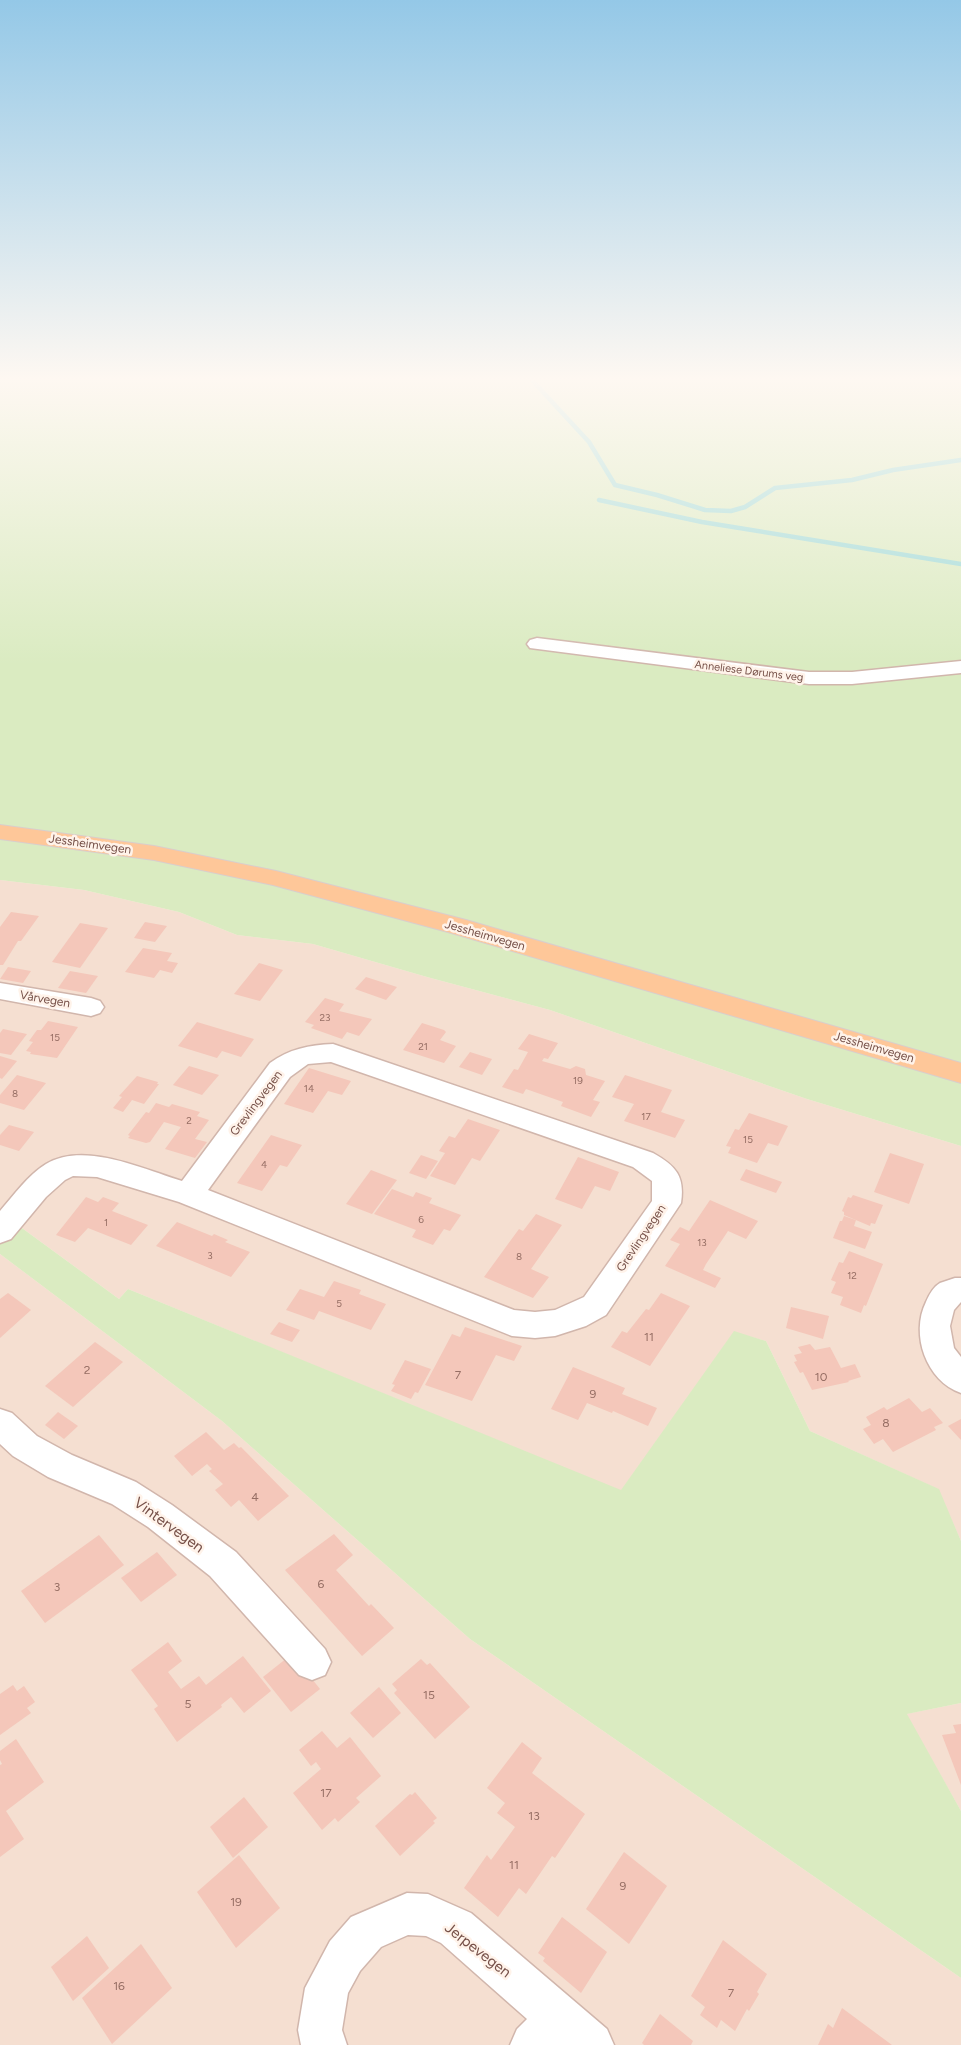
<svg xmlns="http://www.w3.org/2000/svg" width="961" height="2045" font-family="Figtree,sans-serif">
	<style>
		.residential { fill: #f5dfd1 }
		.green { fill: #daebc1 }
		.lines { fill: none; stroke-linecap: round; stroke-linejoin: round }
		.stream { stroke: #9ddad8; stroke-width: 4.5 }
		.building { fill: #f4c7ba }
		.minor-casing { stroke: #d1b6ac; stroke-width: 3 }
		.primary-casing { stroke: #d9cecc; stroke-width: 2 }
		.minor { fill: #fff; fill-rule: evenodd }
		.primary { fill: #fec799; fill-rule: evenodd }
		.labels { text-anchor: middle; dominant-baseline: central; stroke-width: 5; stroke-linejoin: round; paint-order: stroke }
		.number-label { font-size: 10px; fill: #966e64 }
		.far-street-label { font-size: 11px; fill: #765048; stroke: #fff3ea }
		.street-label { font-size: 12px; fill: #765048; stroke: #fff3ea }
		.near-number-label { font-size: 12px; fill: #966e64 }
		.near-street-label { font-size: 15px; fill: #765048; stroke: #fff3ea }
	</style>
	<rect width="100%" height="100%" fill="#fdefe3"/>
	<g class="residential">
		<path d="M0 880 84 890 179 912 237 935 313 944 427 977 550 1010 807 1099 961 1146V1541L938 1489 810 1431 766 1341 734 1332 621 1491 128 1289 119 1299 0 1212Z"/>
		<path d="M0 1254 222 1421 470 1639 961 1978V2045H0Z"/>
		<path d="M961 1703V1811L906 1714Z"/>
	</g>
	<g class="green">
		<path d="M0 378H961V1146L807 1099 550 1010 427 977 313 944 237 935 179 912 84 890 0 880Z"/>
		<path d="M0 1212 119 1299 128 1289 621 1490 734 1331 766 1341 810 1431 939 1489 961 1541V1703L907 1714 961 1811V1978L470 1639 222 1421 0 1254Z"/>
	</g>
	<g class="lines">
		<g class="stream">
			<path d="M530 378 589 442 615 485 657 495 705 510 731 511 745 507 775 488 852 480 893 470 961 460"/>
			<path d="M599 500 702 522 961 564"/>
		</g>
	</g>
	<g class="building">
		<path d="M11 912 39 916 21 941H18L3 965H0V927Z"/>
		<path d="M145 922 167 926 155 942 134 938Z"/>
		<path d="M80 923 108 928 80 968 52 962Z"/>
		<path d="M143 948 172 953 167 961 178 963 172 973 160 970 154 978 125 972Z"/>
		<path d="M259 963 283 970 260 1001 234 994Z"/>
		<path d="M8 967 31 971 23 983 0 979Z"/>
		<path d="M70 971 98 976 86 993 58 988Z"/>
		<path d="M366 977 397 987 386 1000 355 989Z"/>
		<path d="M325 998 344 1004 339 1011 372 1019 359 1036 347 1032 342 1039 311 1028 314 1025 305 1022Z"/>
		<path d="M48 1021 78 1027 57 1058 30 1054 31 1052 26 1051 33 1042 29 1041 37 1030H41Z"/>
		<path d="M197 1022 254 1039 241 1057 222 1051 217 1058 178 1046Z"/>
		<path d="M422 1023 444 1030 446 1032 440 1040 456 1046 444 1063 403 1050Z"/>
		<path d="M3 1029 27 1034 11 1055 0 1053V1033Z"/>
		<path d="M529 1034 558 1043 548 1059 544 1058 542 1061 570 1069 576 1066 585 1069 586 1075 605 1081 593 1100 600 1102 591 1117 561 1106 563 1102 526 1089 523 1094 502 1087 514 1069 518 1070 528 1052 518 1049Z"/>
		<path d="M470 1052 492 1059 482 1075 459 1067Z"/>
		<path d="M0 1056 17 1061 2 1079 0 1078Z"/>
		<path d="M189 1066 219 1075 202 1095 173 1085Z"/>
		<path d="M309 1068 351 1081 342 1095 328 1091 313 1113 284 1104Z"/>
		<path d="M17 1075 46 1083 24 1110 0 1103V1095Z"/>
		<path d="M625 1075 672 1090 661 1112 685 1120 675 1138 624 1121 634 1104 612 1097Z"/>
		<path d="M137 1076 158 1082 157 1084H159L144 1104 132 1100 123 1112 113 1108 122 1097 119 1096Z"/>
		<path d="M156 1103 169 1107 172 1104 200 1112 197 1116 209 1120 195 1139 207 1142 195 1158 165 1149 181 1127 164 1122 150 1142 146 1143 128 1138 130 1136 128 1135 146 1112 149 1113Z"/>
		<path d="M749 1113 788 1126 778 1146 768 1143 757 1163 728 1153 731 1147 726 1146 735 1129 739 1130Z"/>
		<path d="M468 1119 500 1130 480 1161 472 1158 455 1185 430 1176 445 1153 439 1151 449 1136 455 1138Z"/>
		<path d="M9 1125 34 1132 19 1151 0 1145V1135Z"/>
		<path d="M271 1135 302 1145 287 1167 280 1165 262 1191 237 1183Z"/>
		<path d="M890 1153 924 1164 909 1204 874 1192Z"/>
		<path d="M421 1155 438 1161 426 1179 409 1173Z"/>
		<path d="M578 1157 619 1172 610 1191 595 1186 582 1209 555 1199Z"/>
		<path d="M746 1169 782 1182 776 1193 740 1180Z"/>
		<path d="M371 1170 397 1180 372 1214 346 1204Z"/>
		<path d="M392 1189 413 1197 416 1192 432 1198 429 1203 461 1215 450 1231 444 1229 433 1245 412 1237 416 1230 374 1214Z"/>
		<path d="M853 1195 883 1205 875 1224 871 1223 870 1226 844 1215V1212L842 1211 848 1197 851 1198Z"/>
		<path d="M86 1197 98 1202 103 1197 119 1203 112 1211 148 1225 131 1245 88 1228 75 1242 56 1235Z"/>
		<path d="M710 1200 758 1221 746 1239 728 1231 706 1264 703 1270 721 1278 715 1288 665 1266 680 1244 670 1240 680 1227 689 1231Z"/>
		<path d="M536 1214 562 1225 531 1269 549 1277 533 1298 484 1277 519 1229 523 1231Z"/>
		<path d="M844 1216 856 1220 854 1226 872 1232 865 1249 833 1238 840 1221H842Z"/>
		<path d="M177 1222 212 1236 214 1234 228 1240 225 1242 250 1252 231 1277 156 1246Z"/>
		<path d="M849 1251 883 1264 866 1306 864 1305 861 1313 840 1305 843 1297 831 1293 836 1282 831 1280 839 1262 843 1263Z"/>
		<path d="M334 1281 361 1290 359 1294 386 1304 371 1330 319 1311 314 1320 286 1310 300 1289 324 1297Z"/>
		<path d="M8 1293 31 1310 0 1338V1299Z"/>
		<path d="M661 1293 690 1306 650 1366 611 1347 622 1331 627 1333 646 1309 649 1310Z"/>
		<path d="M791 1307 829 1316 823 1339 786 1328Z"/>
		<path d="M279 1322 300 1330 292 1342 270 1334Z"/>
		<path d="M465 1327 522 1346 514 1361 496 1355 472 1401 425 1385 452 1334 460 1337Z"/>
		<path d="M95 1342 123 1362 73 1407 45 1386Z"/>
		<path d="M810 1344 815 1350 830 1347 841 1368 855 1364 861 1377 848 1381 849 1382 812 1390 803 1372 800 1373 794 1362 797 1361 794 1355 802 1353 798 1347Z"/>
		<path d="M405 1360 431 1369 418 1393 415 1392 411 1399 391 1391 395 1385 392 1384Z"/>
		<path d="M573 1367 625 1388 622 1394 657 1408 648 1426 613 1411 612 1413 587 1403 578 1420 551 1409Z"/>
		<path d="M909 1398 922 1412 930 1408 943 1423 934 1427 936 1430 893 1452 883 1439 874 1444 863 1429 871 1425 866 1417 884 1407 887 1410Z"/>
		<path d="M58 1412 78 1426 64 1439 45 1425Z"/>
		<path d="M961 1419V1440L948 1426Z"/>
		<path d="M206 1432 224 1450 234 1443 239 1448 241 1447 289 1496 258 1521 239 1500 231 1507 215 1490 223 1484 209 1471 212 1469 207 1464 192 1476 174 1456Z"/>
		<path d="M334 1534 353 1555 336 1570 369 1606 371 1604 394 1628 362 1656 285 1570Z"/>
		<path d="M99 1535 124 1565 45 1623 21 1591Z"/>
		<path d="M157 1552 177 1575 141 1602 121 1578Z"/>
		<path d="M168 1642 182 1661 168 1672 181 1689 199 1676 206 1685 243 1656 271 1691 244 1713 231 1697 221 1705 222 1707 177 1742 154 1709 158 1706 131 1670Z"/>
		<path d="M292 1654 320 1689 291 1712 263 1677Z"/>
		<path d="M421 1659 427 1665 430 1663 470 1707 435 1739 394 1693 397 1690 392 1684Z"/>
		<path d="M13 1685 17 1691 24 1686 35 1702 27 1708 31 1713 0 1735V1694Z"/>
		<path d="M379 1687 401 1713 373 1738 350 1713Z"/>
		<path d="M961 1724V1785L942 1735 956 1733 953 1725Z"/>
		<path d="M322 1731 337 1748 350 1737 381 1776 356 1798 360 1802 338 1822 335 1818 322 1830 293 1793 321 1769 316 1762 311 1766 299 1750Z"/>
		<path d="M16 1739 44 1782 6 1811 24 1839 0 1857V1765L2 1764 0 1760V1751Z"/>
		<path d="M522 1742 542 1758 532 1773 585 1814 555 1858 552 1856 526 1894 519 1888 498 1917 464 1888 487 1855 491 1860 515 1827 497 1813 505 1803 487 1788Z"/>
		<path d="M415 1792 437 1818 433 1821 435 1823 400 1856 375 1826 410 1794 412 1795Z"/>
		<path d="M244 1797 268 1827 233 1858 210 1827Z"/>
		<path d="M624 1852 667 1886 629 1944 586 1909Z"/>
		<path d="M239 1855 280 1908 236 1948 197 1892Z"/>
		<path d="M562 1917 607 1952 581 1993 543 1961 545 1958 538 1953Z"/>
		<path d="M87 1936 109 1968 73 2001 51 1967Z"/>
		<path d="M723 1940 767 1974 757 1992 759 1994 749 2011 747 2009 735 2031 721 2020 717 2028 700 2015 705 2007 691 1996Z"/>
		<path d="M141 1944 172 1988 112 2044 82 1998Z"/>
		<path d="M842 2008 892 2045H818L828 2024 833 2028Z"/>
		<path d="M660 2014 693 2041 691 2045H644L642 2043Z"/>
	</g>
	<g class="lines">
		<g class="minor-casing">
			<g id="minor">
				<path d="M537 638 809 672H852L961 661V673L852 684H809L530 648 527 644 530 640Z"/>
				<path d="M0 983 91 998 100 1001 104 1007 100 1013 91 1016 0 999Z"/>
				<path d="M333 1044 653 1153C676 1166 685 1176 681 1203L606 1315 586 1326 555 1336 535 1338 512 1336 179 1202 97 1177 73 1176 65 1180 46 1197 11 1239 0 1243V1211C14 1195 28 1175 46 1164 84 1141 143 1169 182 1181L270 1063C289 1049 309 1045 333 1044ZM331 1062 633 1167 652 1181V1201L584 1297 555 1310 535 1312 514 1310 208 1190 290 1077 308 1064Z"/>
				<path d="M955 1278H961V1302L954 1310 950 1326 954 1348 961 1357V1393C926 1381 910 1334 926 1302 929 1295 933 1287 940 1283 945 1281 950 1280 955 1278Z"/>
				<path d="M0 1409 12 1413 37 1436 72 1455 136 1482 172 1505 236 1552 325 1649 331 1662 325 1675 312 1680 299 1675 210 1576 148 1527 112 1504 48 1477 13 1456 0 1444Z"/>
				<path d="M407 1893 428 1894 471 1913 607 2029 614 2045H510L517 2029 527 2019 441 1943 426 1936 408 1935 381 1947 360 1971 348 1993 342 2030 347 2045H301L298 2030 305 1988 330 1941 351 1917Z"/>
			</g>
		</g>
		<g class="primary-casing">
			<path id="primary" d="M0 825 154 846 276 871 466 920 961 1063V1083L448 932 273 885 154 860 0 839Z"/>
		</g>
		<use href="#minor" class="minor"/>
		<use href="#primary" class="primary"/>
	</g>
	<linearGradient id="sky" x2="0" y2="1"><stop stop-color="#94c8e7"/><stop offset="0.57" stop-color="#fef8f2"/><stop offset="1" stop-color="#fef8f2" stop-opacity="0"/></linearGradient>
	<rect width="961" height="665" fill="url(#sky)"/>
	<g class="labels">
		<g class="number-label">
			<text x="325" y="1017">23</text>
			<text x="55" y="1037">15</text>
			<text x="423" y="1046">21</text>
			<text x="578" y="1080">19</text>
			<text x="309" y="1088">14</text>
			<text x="15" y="1093">8</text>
			<text x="646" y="1116">17</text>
			<text x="189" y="1120">2</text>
			<text x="748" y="1139">15</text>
			<text x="264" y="1164">4</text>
			<text x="421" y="1219">6</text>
			<text x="106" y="1222">1</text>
			<text x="702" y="1242">13</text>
			<text x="210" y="1255">3</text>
			<text x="519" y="1256">8</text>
			<text x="852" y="1275">12</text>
			<text x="339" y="1303">5</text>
		</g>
		<g class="far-street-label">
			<text transform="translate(749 671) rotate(7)">Anneliese Dørums veg</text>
		</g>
		<g class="street-label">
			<text transform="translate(90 844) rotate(8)">Jessheimvegen</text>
			<text transform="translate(485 935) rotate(16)">Jessheimvegen</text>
			<text transform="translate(45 999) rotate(10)">Vårvegen</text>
			<text transform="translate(874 1047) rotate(16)">Jessheimvegen</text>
			<text transform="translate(256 1103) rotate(-53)">Grevlingvegen</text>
			<text transform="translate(641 1238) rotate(-56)">Grevlingvegen</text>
		</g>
		<g class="near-number-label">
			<text x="649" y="1337">11</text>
			<text x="87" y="1370">2</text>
			<text x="458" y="1375">7</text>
			<text x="821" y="1377">10</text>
			<text x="593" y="1394">9</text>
			<text x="886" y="1423">8</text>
			<text x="255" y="1497">4</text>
			<text x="321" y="1584">6</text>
			<text x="57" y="1587">3</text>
			<text x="429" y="1695">15</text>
			<text x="188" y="1704">5</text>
			<text x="326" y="1793">17</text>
			<text x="534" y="1816">13</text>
			<text x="514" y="1865">11</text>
			<text x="623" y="1886">9</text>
			<text x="236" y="1902">19</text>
			<text x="119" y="1986">16</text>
			<text x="731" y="1993">7</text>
		</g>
		<g class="near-street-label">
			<text transform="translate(169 1525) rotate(36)">Vintervegen</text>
			<text transform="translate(478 1950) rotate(38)">Jerpevegen</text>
		</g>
	</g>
</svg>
